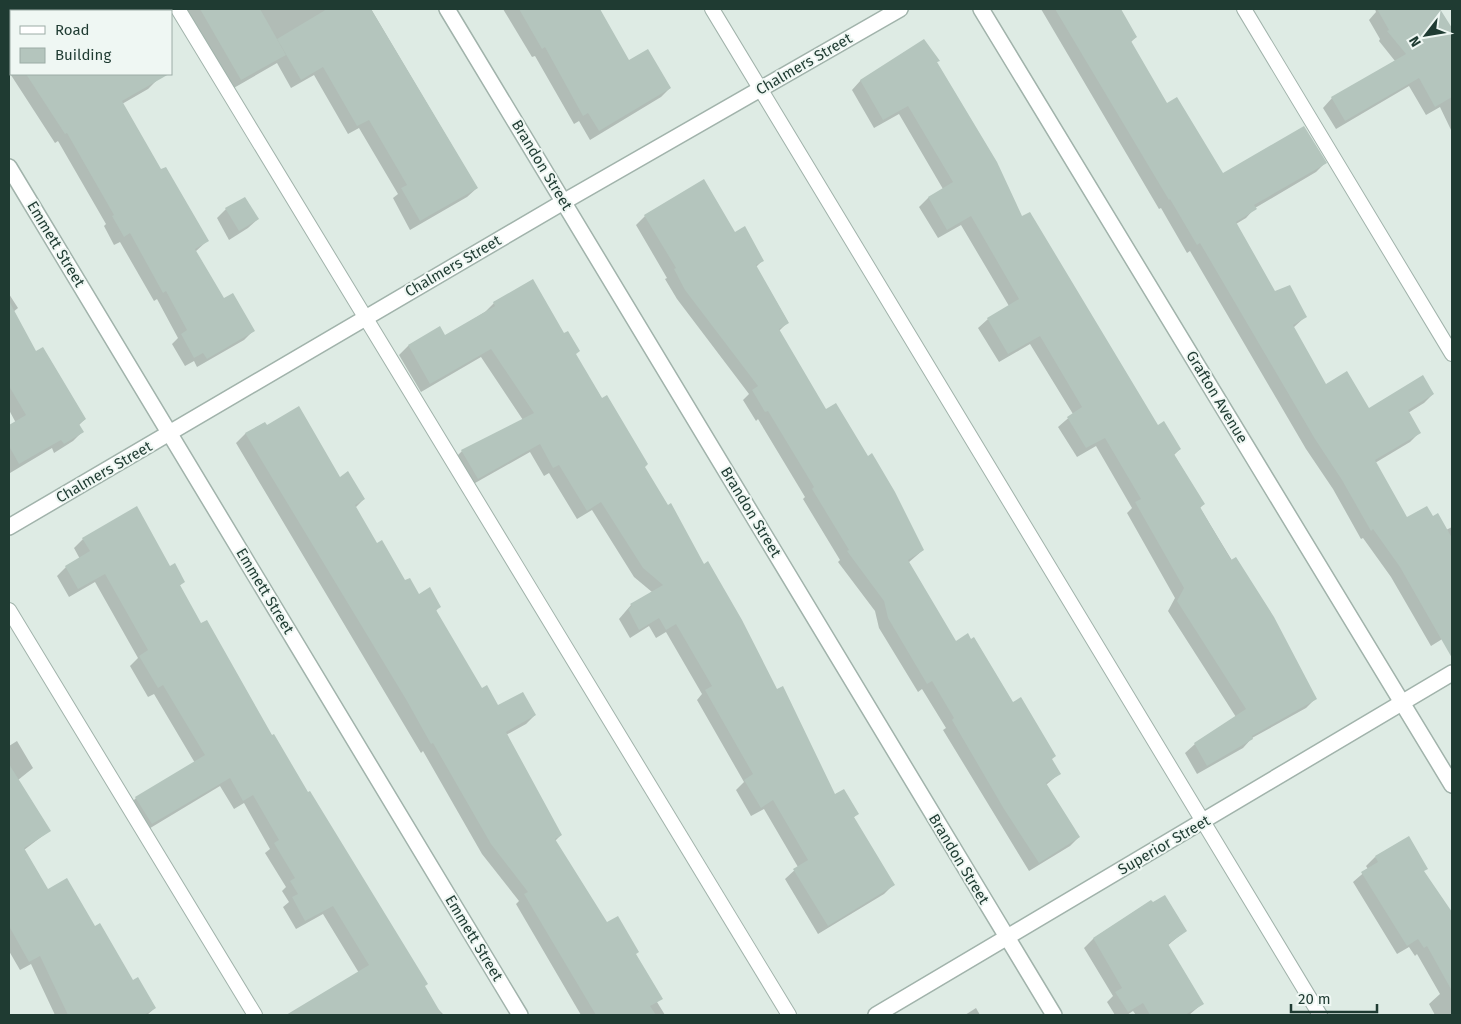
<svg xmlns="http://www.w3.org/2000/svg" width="1461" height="1024" font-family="'Fira Sans',sans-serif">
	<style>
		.shadow { fill: #0003 }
		.building { fill: #b4c5bd }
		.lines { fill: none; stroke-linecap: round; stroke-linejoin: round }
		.lane-casing { stroke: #a1b3ab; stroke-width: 16 }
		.street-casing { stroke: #a1b3ab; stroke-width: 18 }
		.lane { stroke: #fff; stroke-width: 14 }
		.street { stroke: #fff; stroke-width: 15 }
		.labels { text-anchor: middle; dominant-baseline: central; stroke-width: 4; stroke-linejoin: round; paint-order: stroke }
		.street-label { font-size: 15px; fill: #1f3b32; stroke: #eff7f3 }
	</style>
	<rect width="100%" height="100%" fill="#deebe4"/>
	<g class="shadow">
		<path d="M9 9H38L40 11H11V74H120L122 77 128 74H153L157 80 148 89 122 104 160 171 207 241 195 252 223 300 253 331 244 340 197 367 194 361 185 366 172 344 178 338 157 299 154 301 120 242 114 245 104 226 106 224 58 141 55 143 9 72Z"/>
		<path d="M181 9H371L477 188 467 197 410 230 393 198 398 194 359 128 348 134 314 75 291 88 277 63 232 89Z"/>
		<path d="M503 9H580L586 19 629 61 670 88 661 97 590 140 579 121 574 124 535 56 532 57Z"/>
		<path d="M1041 9H1118L1136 37 1130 43 1167 104 1222 175 1325 163 1316 172 1255 208 1246 218 1236 224 1275 293 1305 317 1293 328 1325 386 1369 409 1433 394 1424 403 1408 413 1419 433 1410 442 1375 463 1407 519 1433 518 1446 530 1452 527V633L1431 646 1391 577 1363 538 1361 539 1333 489 1306 449 1190 251 1187 253 1161 208 1159 209Z"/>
		<path d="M1375 9H1439L1452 37V132L1440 107 1426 115 1409 86 1336 129 1323 108 1332 98 1395 61 1379 41 1380 39 1369 20 1376 12Z"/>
		<path d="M938 61 936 63 1022 218 1158 427 1180 449 1174 455 1204 504 1200 508 1316 698 1306 708 1252 738 1243 748 1197 774 1185 753 1195 744 1236 717 1168 611 1175 598 1127 513 1132 508 1096 446 1077 457 1058 427 1073 414 1030 344 999 362 978 328 988 319 1009 306 961 225 938 238 919 207 928 198 943 189 899 114 874 128 852 90 861 80Z"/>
		<path d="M245 198 258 219 248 228 229 240 217 218 226 209Z"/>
		<path d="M645 216 734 234 763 260 756 267 788 322 779 331 826 411 923 550 908 563 955 643 1012 703 1059 774 1046 785 1079 837 1070 846 1029 871 943 730 946 728 922 689 918 692 879 628 875 611 838 562 840 560 803 499 805 497 758 419 756 421 743 400 749 394 677 299 665 279 667 278 636 225Z"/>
		<path d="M9 294 18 308 13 312 36 353 85 419 78 426 82 432 73 441 54 453 52 448 10 473 9 427 16 423 9 410Z"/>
		<path d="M494 303 575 355 704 565 777 690 835 796 857 814 853 818 893 885 884 894 818 934 785 879 798 867 764 809 751 816 736 790 744 782 697 700 702 694 666 632 656 638 649 626 630 638 619 619 631 605 652 592 634 577 592 510 577 519 549 473 544 476 530 452 468 487 453 460 462 451 523 420 481 357 421 392 399 355 408 346 445 337 485 312Z"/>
		<path d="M264 423 364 499 355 508 377 545 405 582 419 596 440 606 436 611 481 690 498 707 535 715 526 724 506 735 561 835 555 841 606 924 635 954 661 998 657 1002 665 1015H581L516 904 519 901 482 854 423 751 421 753 236 443 245 434Z"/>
		<path d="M83 539 170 567 184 582 179 586 200 624 437 1008 444 1015H288L359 973 323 914 296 929 283 907 289 902 282 891 286 887 265 853 270 849 244 803 234 809 220 786 142 833 127 807 136 798 195 763 154 694 148 697 130 666 138 658 95 582 69 597 57 576 66 567 80 559 74 548Z"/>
		<path d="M17 741 33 768 18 780 49 831 24 850 48 891 94 928 132 982 155 1008 147 1015H55L31 964 20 970 9 951V746Z"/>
		<path d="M1375 857 1423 872 1452 917V1015H1435L1429 1004 1440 994 1417 954 1415 956 1409 947 1397 954 1353 882 1368 869 1366 866Z"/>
		<path d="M1151 901 1185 931 1167 946 1202 1004 1189 1015H1136L1133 1011 1127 1015H1115L1107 1002 1113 996 1084 948 1093 939Z"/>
		<path d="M976 1008 980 1015H965Z"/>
	</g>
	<g class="building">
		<path d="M200 9H260L286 55 241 80Z"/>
		<path d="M327 9H371L478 188 420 221 401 188 407 185 369 120 357 126 323 67 301 80 277 39Z"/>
		<path d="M519 9H600L629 60 648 49 671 88 599 131 588 113 583 116 545 47 542 49Z"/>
		<path d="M1055 9H1121L1137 37 1131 41 1167 103 1177 97 1223 173 1304 126 1327 163 1254 205 1257 209 1236 222 1275 291 1290 285 1307 317 1293 325 1326 384 1347 371 1369 408 1423 375 1434 394 1408 410 1421 433 1375 460 1407 517 1427 506 1433 516 1438 513 1452 538V658L1400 567 1373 529 1371 531 1342 480 1315 439 1200 243 1197 245 1170 199 1169 200Z"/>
		<path d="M1377 9H1440L1452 28V97L1435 107 1419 78 1345 121 1331 97 1406 54 1387 31 1389 30Z"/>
		<path d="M924 39 940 61 937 62 997 162 1022 216 1030 212 1158 425 1164 421 1181 449 1174 454 1205 504 1200 507 1231 560 1236 557 1274 617 1317 699 1252 736 1253 739 1207 766 1194 743 1246 709 1177 601 1184 588 1135 502 1141 499 1105 438 1086 448 1067 417 1082 407 1040 336 1008 354 987 318 1019 299 971 216 947 230 928 197 953 182 908 106 883 120 860 80Z"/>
		<path d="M26 74H169L122 101 161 169 166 167 209 241 195 249 224 298 233 293 255 331 207 359 203 353 194 358 181 334 187 330 166 291 163 293 130 233 124 237 112 216 114 215 67 133 65 134Z"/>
		<path d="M704 179 735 232 745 226 764 261 756 265 789 323 779 329 826 409 836 403 868 456 872 453 895 492 924 550 908 560 956 641 968 633 971 639 974 637 1013 702 1021 697 1056 756 1052 759 1061 774 1046 783 1080 837 1039 863 1004 809 952 720 954 718 932 681 927 684 888 618 884 601 847 551 849 550 812 489 814 487 768 411 765 412 752 390 758 386 685 290 674 269 676 268 644 215Z"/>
		<path d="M245 197 259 219 239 231 225 208Z"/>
		<path d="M533 279 564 333 568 331 580 351 576 354 602 398 607 395 648 464 645 467 668 505 671 503 704 564 708 561 742 620 777 689 783 686 835 794 844 789 859 814 854 817 895 885 828 926 793 869 808 860 773 800 761 808 744 780 753 774 705 690 712 686 676 624 666 630 659 618 639 630 628 609 632 606 630 604 663 585 643 568 601 502 587 511 559 465 553 468 540 444 478 479 461 450 534 413 491 349 430 384 408 345 440 326 445 335 495 306 493 302Z"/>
		<path d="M9 301 36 351 43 347 86 419 79 424 84 432 64 444 61 440 19 464 9 446V425L26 415 9 386Z"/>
		<path d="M299 406 340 477 348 471 365 499 355 505 377 543 382 540 405 580 410 578 419 594 430 587 441 607 436 610 482 688 487 685 498 705 523 692 536 715 506 732 562 835 555 839 607 922 618 916 639 952 636 954 663 999 650 1006 656 1015H596L524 894 528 892 491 844 433 743 431 744 407 701 245 433 265 422 267 425Z"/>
		<path d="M137 506 170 566 175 563 185 582 180 585 201 623 207 620 272 735 274 734 308 792 310 791 428 984 425 986 442 1015H286L369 965 333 906 305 921 292 897 298 894 290 881 295 878 274 843 279 840 253 795 243 801 230 778 152 824 135 797 205 755 163 685 158 688 139 656 148 650 105 574 78 589 65 566 90 551 82 538Z"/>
		<path d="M9 764 51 831 24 848 48 889 67 878 95 926 100 923 133 980 138 977 156 1008 144 1015H68L40 956 29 962 9 926Z"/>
		<path d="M1409 836 1428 869 1424 871 1452 912V991L1427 946 1424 948 1418 939 1407 946 1361 872 1378 862 1375 856Z"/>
		<path d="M1165 895 1187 931 1168 944 1204 1004 1185 1015H1150L1143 1003 1128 1012 1115 992 1122 988 1093 938 1151 900 1153 902Z"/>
	</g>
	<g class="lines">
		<g class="lane-casing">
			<g id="lane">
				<path d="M178 9 789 1015"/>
				<path d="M712 9 1320 1015"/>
				<path d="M1244 9 1452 354"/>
				<path d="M9 610 255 1015"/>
			</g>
		</g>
		<g class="street-casing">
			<g id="street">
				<path d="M447 9 1054 1015"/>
				<path d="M981 9 1452 785"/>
				<path d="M9 167 520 1015"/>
				<path d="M9 527 565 201 900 9"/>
				<path d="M876 1015 1452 673"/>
			</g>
		</g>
		<use href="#lane" class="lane"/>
		<use href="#street" class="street"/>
	</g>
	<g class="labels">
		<g class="street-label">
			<text transform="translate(804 64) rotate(-30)">Chalmers Street</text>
			<text transform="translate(542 165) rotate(59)">Brandon Street</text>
			<text transform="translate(56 244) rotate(59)">Emmett Street</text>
			<text transform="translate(453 266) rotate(-30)">Chalmers Street</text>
			<text transform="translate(1217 397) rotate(59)">Grafton Avenue</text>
			<text transform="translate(104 472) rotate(-30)">Chalmers Street</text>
			<text transform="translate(751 512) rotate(59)">Brandon Street</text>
			<text transform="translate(265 591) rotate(59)">Emmett Street</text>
			<text transform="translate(1164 845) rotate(-30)">Superior Street</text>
			<text transform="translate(959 859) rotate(59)">Brandon Street</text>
			<text transform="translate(474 938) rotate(59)">Emmett Street</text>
		</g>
	</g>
	<rect width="1461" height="1024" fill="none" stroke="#1f3b32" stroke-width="20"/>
	<rect x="10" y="10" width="162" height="65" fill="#eff7f3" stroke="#9caca6"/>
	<rect x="20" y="26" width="25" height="8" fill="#ffffff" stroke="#9caca6"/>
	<text x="55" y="35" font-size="15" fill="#1f3b32">Road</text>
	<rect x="20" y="48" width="25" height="15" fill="#b4c5bd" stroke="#9caca6"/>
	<text x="55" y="60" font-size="15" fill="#1f3b32">Building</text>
	<g transform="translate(1426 35) rotate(239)" stroke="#eff7f3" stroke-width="4" paint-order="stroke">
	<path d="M0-4L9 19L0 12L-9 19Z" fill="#1f3b32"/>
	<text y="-8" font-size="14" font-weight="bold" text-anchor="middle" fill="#1f3b32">N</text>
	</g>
	<path d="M1291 1004v8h86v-8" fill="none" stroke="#1f3b32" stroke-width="2.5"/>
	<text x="1298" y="1004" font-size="15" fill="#1f3b32" stroke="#eff7f3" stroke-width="4" paint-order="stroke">20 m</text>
</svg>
